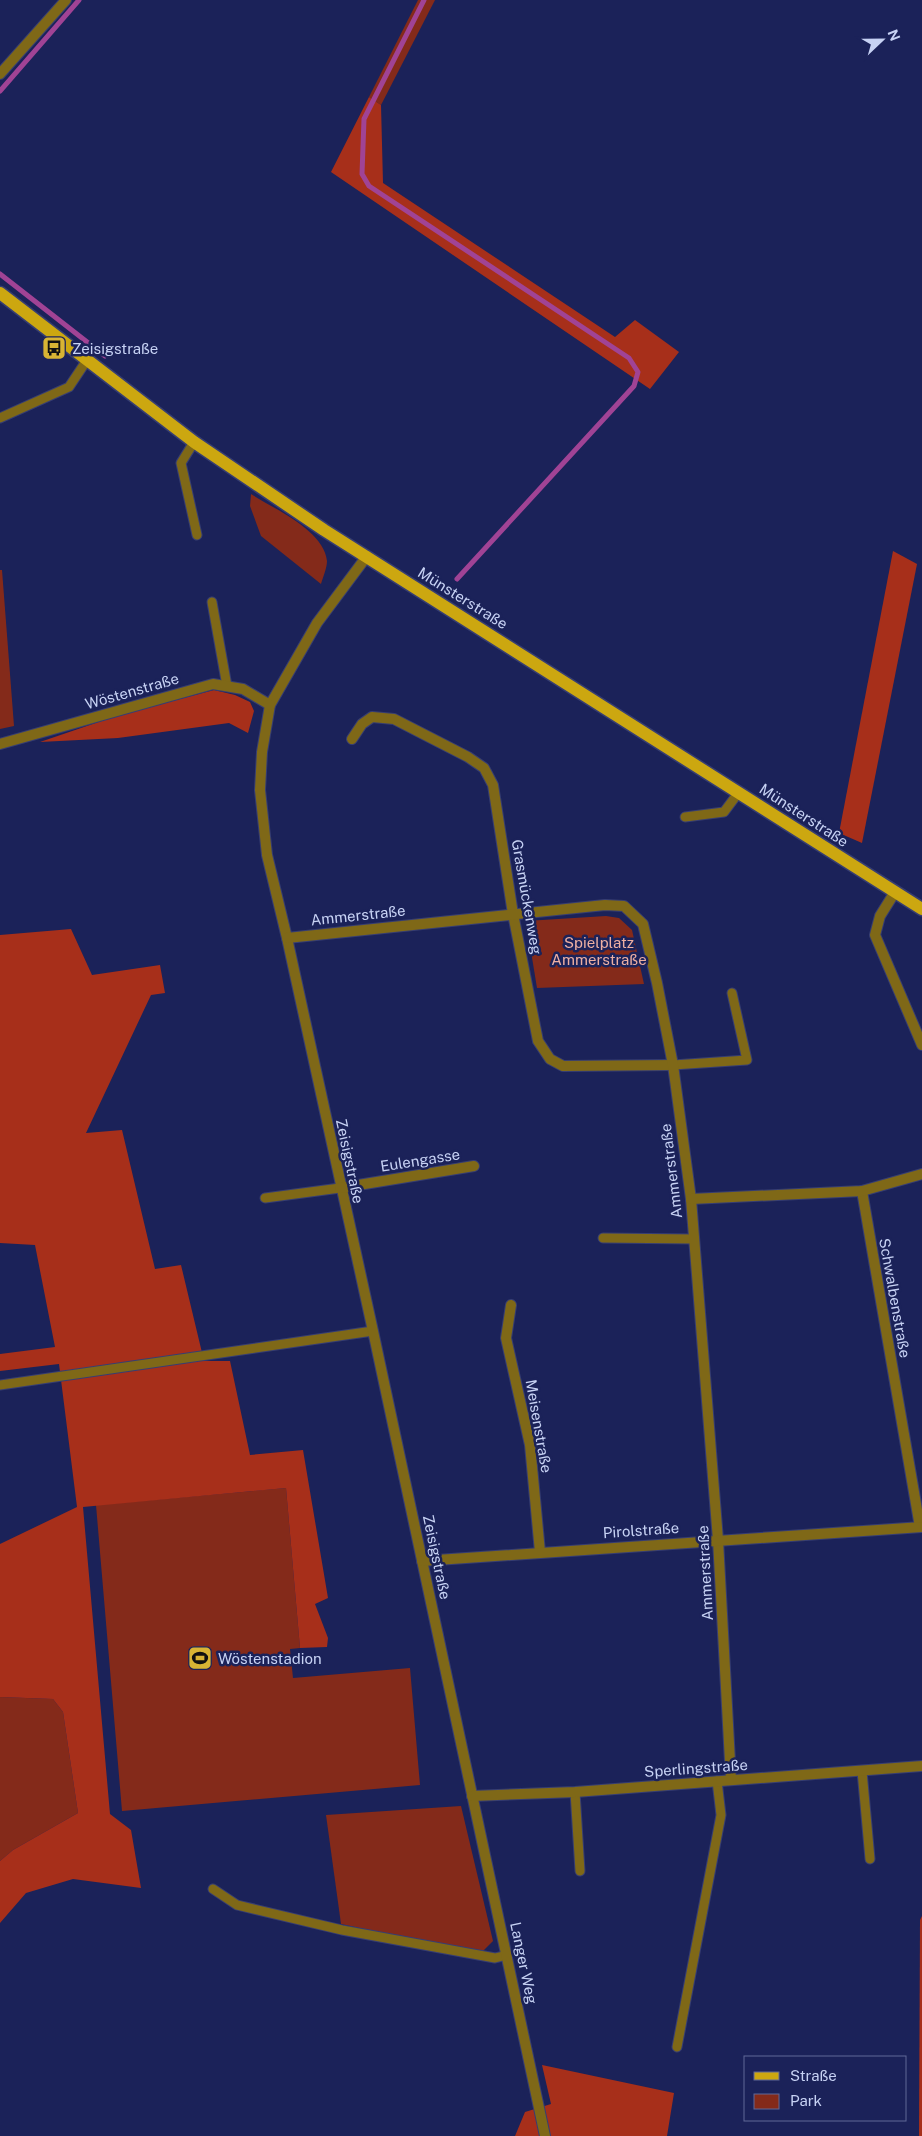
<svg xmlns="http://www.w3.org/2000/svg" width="922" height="2136" font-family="'Public Sans',sans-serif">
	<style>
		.green { fill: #842a1a }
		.forest { fill: #a72f1a }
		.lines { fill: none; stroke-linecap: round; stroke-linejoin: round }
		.stream { stroke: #a04395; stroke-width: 5 }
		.service-casing { stroke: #373e72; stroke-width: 11 }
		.minor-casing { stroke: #373e72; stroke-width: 12 }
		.primary-casing { stroke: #373e72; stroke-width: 15 }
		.service { stroke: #7f6817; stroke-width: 9 }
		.minor { stroke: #7f6817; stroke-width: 10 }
		.primary { stroke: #cca710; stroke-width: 12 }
		.labels { text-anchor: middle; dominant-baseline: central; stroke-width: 5; stroke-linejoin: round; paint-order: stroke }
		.poi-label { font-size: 15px; fill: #c7d2f4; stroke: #1b2259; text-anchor: start }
		.street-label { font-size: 15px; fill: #c7d2f4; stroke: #1b2259 }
		.park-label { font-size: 15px; fill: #edafa2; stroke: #1b2259 }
	</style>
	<rect width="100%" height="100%" fill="#1b2259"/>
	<g class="green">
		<path d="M418 0H435L381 105 369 97Z"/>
		<path d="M251 494C274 509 324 530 327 561 327 568 323 577 321 584L261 536 250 506Z"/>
		<path d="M0 570H2L14 726 0 729Z"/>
		<path d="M606 916 619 918 632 930 644 984 537 988 526 921Z"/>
		<path d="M286 1488 300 1648 290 1649 293 1678 410 1668 420 1785 122 1811 96 1505Z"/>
		<path d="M0 1697 53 1699 63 1712 78 1813 13 1850 0 1861Z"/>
		<path d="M461 1806 493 1941 480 1954 341 1924 326 1815Z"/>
	</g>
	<g class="forest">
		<path d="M369 97 381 105 383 183 615 337 635 320 679 352 650 389 331 172Z"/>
		<path d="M893 551 917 564 862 843 839 833Z"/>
		<path d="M214 690 235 695 250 702 254 711 248 733 229 723 118 738 40 742 119 715Z"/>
		<path d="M71 929 92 975 160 965 165 993 151 995 86 1133 122 1130 155 1269 181 1265 204 1361H230L250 1455 303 1450 328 1598 315 1604 328 1638 327 1647 300 1648 286 1488 83 1507 110 1814 131 1830 141 1888 73 1879 26 1893 0 1923V1861L13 1850 78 1813 63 1712 53 1699 0 1697V1544L77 1507 59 1364 0 1371V1354L55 1347 35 1245 0 1243V935Z"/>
		<path d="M922 1916V2136H919L920 1920Z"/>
		<path d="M542 2065 674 2093 667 2136H515L525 2112 551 2104Z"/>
	</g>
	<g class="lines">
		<g class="stream">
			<path d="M424 0 364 119 362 174 369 186 629 358 638 372 634 386 457 579"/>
			<path d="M0 91 79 0"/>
			<path d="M0 274 105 356"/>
		</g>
		<g class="service-casing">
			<g id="service">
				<path d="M0 418 69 387 87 360"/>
				<path d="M194 442 181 463 197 535"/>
				<path d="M212 602 227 686"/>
				<path d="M685 817 724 812 739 792"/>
				<path d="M673 1065 747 1060 732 993"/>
				<path d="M265 1198 340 1188"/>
				<path d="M603 1238 694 1239"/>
				<path d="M0 1385 373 1331"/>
				<path d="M862 1771 870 1859"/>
				<path d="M575 1792 580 1871"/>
				<path d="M213 1889 237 1905 342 1930 495 1958 507 1955"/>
				<path d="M677 2047 721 1815 717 1781"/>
			</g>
		</g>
		<g class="minor-casing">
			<g id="minor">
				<path d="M0 74 66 0"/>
				<path d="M367 556 317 623 270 705 262 752 260 790 267 855 287 938 373 1331 545 2136"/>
				<path d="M352 739 362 724 372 717 394 719 468 757 484 768 493 785 513 914 538 1041 550 1059 563 1066 673 1065"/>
				<path d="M0 744 213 684 243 689 270 705"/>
				<path d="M895 892 880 916 875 935 922 1045"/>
				<path d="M287 938 605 905 624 906 643 924 657 983 673 1065 691 1199 718 1540 731 1780"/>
				<path d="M340 1188 474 1166"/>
				<path d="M862 1191 920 1527"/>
				<path d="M691 1199 862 1191 922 1174"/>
				<path d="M511 1305 506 1338 530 1445 540 1552"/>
				<path d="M422 1561 922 1527"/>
				<path d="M472 1796 575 1792 922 1766"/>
			</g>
		</g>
		<g class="primary-casing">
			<path id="primary" d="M0 293 194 442 324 530 922 909"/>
		</g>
		<use href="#service" class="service"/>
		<use href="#minor" class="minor"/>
		<use href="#primary" class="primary"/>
	</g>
	<defs>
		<g id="bus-square" transform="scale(1.25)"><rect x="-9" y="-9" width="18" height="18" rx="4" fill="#d8b434" stroke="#1b2259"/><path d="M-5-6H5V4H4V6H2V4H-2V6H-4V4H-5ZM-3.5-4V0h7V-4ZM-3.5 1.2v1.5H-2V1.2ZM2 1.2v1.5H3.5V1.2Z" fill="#111"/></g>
		<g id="stadium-square" transform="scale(1.25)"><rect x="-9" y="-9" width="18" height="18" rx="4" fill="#d8b434" stroke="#1b2259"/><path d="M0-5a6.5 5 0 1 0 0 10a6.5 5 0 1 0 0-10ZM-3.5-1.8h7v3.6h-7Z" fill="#111"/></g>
	</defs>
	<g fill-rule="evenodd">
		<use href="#bus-square" x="54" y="348"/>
		<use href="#stadium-square" x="200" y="1658"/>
	</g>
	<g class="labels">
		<g class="poi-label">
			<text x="72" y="348">Zeisigstraße</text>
			<text x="218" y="1658">Wöstenstadion</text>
		</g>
		<g class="street-label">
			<text transform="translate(463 598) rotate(32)">Münsterstraße</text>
			<text transform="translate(132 691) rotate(-16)">Wöstenstraße</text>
			<text transform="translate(804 815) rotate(33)">Münsterstraße</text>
			<text transform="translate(527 897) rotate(80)">Grasmückenweg</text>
			<text transform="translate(358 915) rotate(-6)">Ammerstraße</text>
			<text transform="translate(420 1160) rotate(-9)">Eulengasse</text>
			<text transform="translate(350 1161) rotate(78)">Zeisigstraße</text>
			<text transform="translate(671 1171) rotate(-97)">Ammerstraße</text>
			<text transform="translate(895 1298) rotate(80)">Schwalbenstraße</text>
			<text transform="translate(539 1426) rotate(80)">Meisenstraße</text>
			<text transform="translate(641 1530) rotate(-4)">Pirolstraße</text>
			<text transform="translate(437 1557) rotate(78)">Zeisigstraße</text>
			<text transform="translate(705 1573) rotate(-93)">Ammerstraße</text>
			<text transform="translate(696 1768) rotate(-4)">Sperlingstraße</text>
			<text transform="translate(524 1963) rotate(78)">Langer Weg</text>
		</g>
		<g class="park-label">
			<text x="599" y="942">Spielplatz<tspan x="599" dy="17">Ammerstraße</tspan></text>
		</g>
	</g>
	<rect x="744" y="2056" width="162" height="65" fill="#1b2259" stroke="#606897"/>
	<rect x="754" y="2072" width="25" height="8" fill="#cca710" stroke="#606897"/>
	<text x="790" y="2081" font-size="15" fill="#c7d2f4">Straße</text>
	<rect x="754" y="2094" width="25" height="15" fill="#842a1a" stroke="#606897"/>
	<text x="790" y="2106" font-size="15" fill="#c7d2f4">Park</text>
	<g transform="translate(882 40) rotate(68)" stroke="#1b2259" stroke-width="4" paint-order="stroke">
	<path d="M0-4L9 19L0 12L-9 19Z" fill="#c7d2f4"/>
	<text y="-8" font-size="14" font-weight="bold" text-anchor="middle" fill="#c7d2f4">N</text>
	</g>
</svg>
